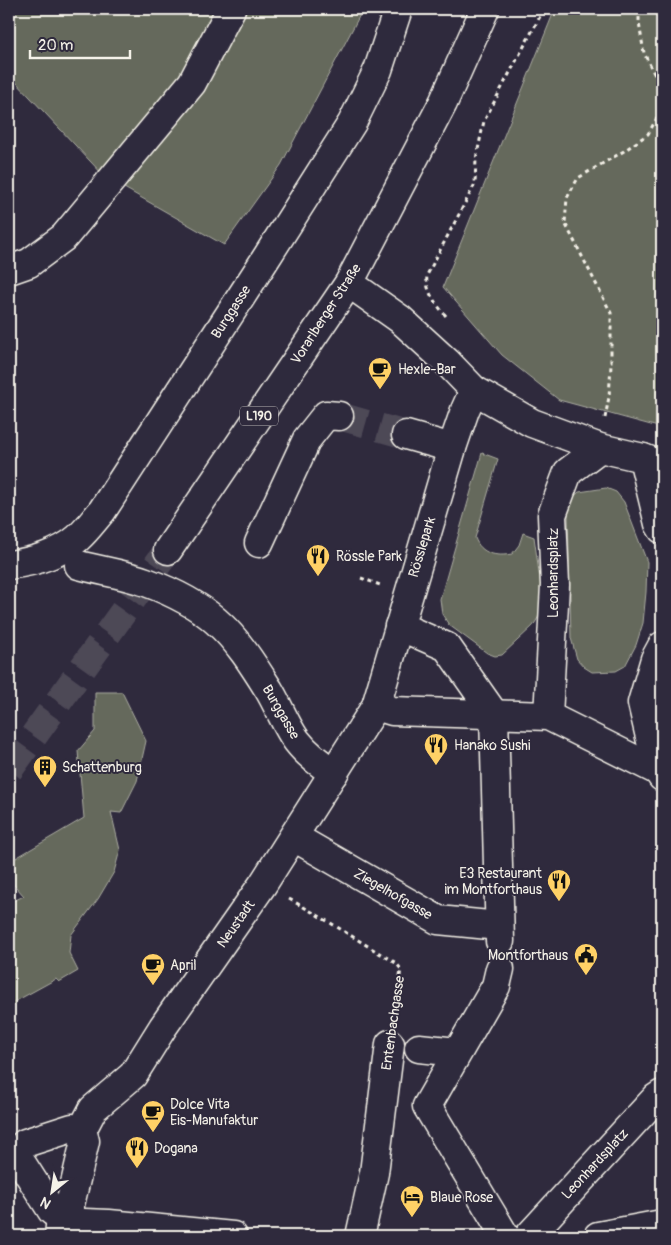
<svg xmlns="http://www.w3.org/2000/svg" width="671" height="1245" font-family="Pangolin,sans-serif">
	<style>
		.green { fill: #65695b; stroke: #acada2 }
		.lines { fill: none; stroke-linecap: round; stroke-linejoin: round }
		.minor-tunnel { stroke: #4d4857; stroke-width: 28; stroke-dasharray: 28 14; stroke-linecap: butt }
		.major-tunnel { stroke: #4d4857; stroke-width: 28; stroke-dasharray: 28 14; stroke-linecap: butt }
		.minor-casing { stroke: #f4f1e8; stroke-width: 31 }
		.major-casing { stroke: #f4f1e8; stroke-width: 31 }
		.path { stroke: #f4f1e8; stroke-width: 3; stroke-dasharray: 4 4; stroke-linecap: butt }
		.minor { stroke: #2f2a3d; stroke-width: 28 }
		.major { stroke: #2f2a3d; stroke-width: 28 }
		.labels { text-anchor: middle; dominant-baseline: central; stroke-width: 4; stroke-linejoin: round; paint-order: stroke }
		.shield { fill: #2f2a3d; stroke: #b9b5b5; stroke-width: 1 }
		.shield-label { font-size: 12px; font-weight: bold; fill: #f4f1e8 }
		.street-label { font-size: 14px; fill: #f4f1e8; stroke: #2f2a3d }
		.poi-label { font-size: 14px; fill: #f4f1e8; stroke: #2f2a3d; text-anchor: start }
	</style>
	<rect width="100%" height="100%" fill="#2f2a3d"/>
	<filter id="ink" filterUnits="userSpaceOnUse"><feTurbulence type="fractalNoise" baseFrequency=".02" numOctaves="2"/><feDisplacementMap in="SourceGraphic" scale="10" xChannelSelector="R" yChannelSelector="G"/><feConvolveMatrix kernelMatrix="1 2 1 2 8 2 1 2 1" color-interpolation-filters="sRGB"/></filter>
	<g filter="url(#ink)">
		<g class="green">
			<path d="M9 9H363L281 165 224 245 105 177 15 81 9 87Z"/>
			<path d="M555 9H662V428L559 400 502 355 443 287Z"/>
			<path d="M482 453 498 459 475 538C481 554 496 557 512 554L519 545 523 533 534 537 543 601 541 613 533 626 502 655 495 656 487 653 449 625 442 614 440 599Z"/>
			<path d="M606 488 616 492 624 502 647 562 646 592 643 623 636 645 625 666 616 671 592 672 584 667 577 659 571 638 568 512 571 499 579 492Z"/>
			<path d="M95 692H122L146 741 137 781 121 813 111 812 120 850 114 872 98 899 71 935 69 953 78 971 59 982 56 979 14 1002 15 1005 9 1006V903L24 896 9 879V862L84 818 78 751 95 731Z"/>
		</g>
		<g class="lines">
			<path class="minor-tunnel" d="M339 416 406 435"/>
			<path class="major-tunnel" d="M9 770 168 550"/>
			<g class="minor-casing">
				<g id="minor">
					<path d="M9 270 29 263 64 237 192 83 231 9"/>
					<path d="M349 283 400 319 447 362 474 390 532 423 600 448 643 458 662 465"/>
					<path d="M406 435 452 448"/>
					<path d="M643 458 659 524 662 529"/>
					<path d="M259 543 307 439 326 415 339 416"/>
					<path d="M79 565C101 571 124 574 146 582 170 591 196 603 216 621 238 640 254 666 269 690 278 705 287 728 297 741 307 754 320 764 334 773"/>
					<path d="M399 626 447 647 494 714 500 941"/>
					<path d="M662 646 655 659 642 703 658 771 662 777"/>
					<path d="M376 706 392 711 548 716 658 771"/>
					<path d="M548 716 555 585 552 515 568 472 600 448"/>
					<path d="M294 837 438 920 499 926"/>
					<path d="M500 969 496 986 427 1106 505 1236"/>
					<path d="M419 1048 457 1052"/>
					<path d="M61 1217 52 1211 19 1159 20 1150 25 1143 72 1128 82 1130"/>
					<path d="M60 1222 109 1224 233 1236"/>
					<path d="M59 1236 61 1217 69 1209 85 1141 82 1130 93 1109 133 1075 163 1027 263 884 376 706 452 448 465 410 474 390"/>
					<path d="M360 1236 374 1173 390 1044"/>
					<path d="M529 1236 656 1098 662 1094"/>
					<path d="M598 1236 662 1224"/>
				</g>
			</g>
			<g class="major-casing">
				<g id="major">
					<path d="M168 550 349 283 443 103 485 9"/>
					<path d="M9 565C32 562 60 554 78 538 87 530 94 520 102 511L263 263 352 123 378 70 398 9"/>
				</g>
			</g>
			<g class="path">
				<path d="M639 9V23L644 53 662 90"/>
				<path d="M446 316C436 304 425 291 427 275L475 184 476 159 484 121 544 9"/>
				<path d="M605 418 609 397 611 365V313L565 223 567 198 578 178 624 151 648 134 662 109"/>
				<path d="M361 578 380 585"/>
				<path d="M289 899C326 919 360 942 396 963L401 969 394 1015"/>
			</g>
			<use href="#minor" class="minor"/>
			<use href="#major" class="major"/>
		</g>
	</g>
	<defs>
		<g id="cafe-pin" transform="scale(1.25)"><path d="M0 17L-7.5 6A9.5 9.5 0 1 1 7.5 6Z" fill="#ffd166" stroke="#2f2a3d"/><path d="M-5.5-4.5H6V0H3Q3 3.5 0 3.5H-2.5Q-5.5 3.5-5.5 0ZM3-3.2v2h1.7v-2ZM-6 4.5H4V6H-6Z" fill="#111"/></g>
		<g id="restaurant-pin" transform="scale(1.25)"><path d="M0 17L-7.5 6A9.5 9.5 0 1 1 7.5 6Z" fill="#ffd166" stroke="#2f2a3d"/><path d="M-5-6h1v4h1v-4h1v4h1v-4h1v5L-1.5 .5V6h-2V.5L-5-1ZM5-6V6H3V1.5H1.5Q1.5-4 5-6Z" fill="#111"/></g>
		<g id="building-pin" transform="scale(1.25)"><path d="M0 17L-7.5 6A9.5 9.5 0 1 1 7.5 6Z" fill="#ffd166" stroke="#2f2a3d"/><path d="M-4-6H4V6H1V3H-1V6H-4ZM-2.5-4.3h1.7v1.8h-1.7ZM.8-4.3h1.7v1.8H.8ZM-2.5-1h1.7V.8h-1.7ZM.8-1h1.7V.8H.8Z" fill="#111"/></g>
		<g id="civic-pin" transform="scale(1.25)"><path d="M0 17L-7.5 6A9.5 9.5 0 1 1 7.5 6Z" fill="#ffd166" stroke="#2f2a3d"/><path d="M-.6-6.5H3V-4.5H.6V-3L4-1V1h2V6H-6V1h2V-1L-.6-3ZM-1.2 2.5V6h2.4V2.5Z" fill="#111"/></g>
		<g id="hotel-pin" transform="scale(1.25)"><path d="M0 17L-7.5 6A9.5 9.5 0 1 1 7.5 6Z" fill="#ffd166" stroke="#2f2a3d"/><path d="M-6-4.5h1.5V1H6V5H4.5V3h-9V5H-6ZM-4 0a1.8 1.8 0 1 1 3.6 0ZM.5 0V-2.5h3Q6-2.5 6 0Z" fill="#111"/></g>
	</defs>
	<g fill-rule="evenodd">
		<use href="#cafe-pin" x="380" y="369"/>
		<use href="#restaurant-pin" x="318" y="556"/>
		<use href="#restaurant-pin" x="436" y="745"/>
		<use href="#building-pin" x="45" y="767"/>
		<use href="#restaurant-pin" x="559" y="881"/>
		<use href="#civic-pin" x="586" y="955"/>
		<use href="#cafe-pin" x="153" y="965"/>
		<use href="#cafe-pin" x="153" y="1112"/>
		<use href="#restaurant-pin" x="137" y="1148"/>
		<use href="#hotel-pin" x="412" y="1197"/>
	</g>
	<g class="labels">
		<rect class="shield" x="240" y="406.5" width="38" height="19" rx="4"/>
		<g class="shield-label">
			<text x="259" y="416">L190</text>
		</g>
		<g class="street-label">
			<text transform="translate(231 312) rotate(-57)">Burggasse</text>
			<text transform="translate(326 314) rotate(-57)">Vorarlberger Straße</text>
			<text transform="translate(422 547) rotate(-73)">Rösslepark</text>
			<text transform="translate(553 573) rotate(-90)">Leonhardsplatz</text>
			<text transform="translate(281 712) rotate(60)">Burggasse</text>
			<text transform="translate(393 894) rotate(30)">Ziegelhofgasse</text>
			<text transform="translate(236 924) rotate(-55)">Neustadt</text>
			<text transform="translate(393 1023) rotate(-82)">Entenbachgasse</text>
			<text transform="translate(595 1164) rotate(-47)">Leonhardsplatz</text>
		</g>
		<g class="poi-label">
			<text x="398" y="369">Hexle-Bar</text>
			<text x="336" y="556">Rössle Park</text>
			<text x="454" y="745">Hanako Sushi</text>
			<text x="62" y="767">Schattenburg</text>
			<text x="542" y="873" text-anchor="end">E3 Restaurant<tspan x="542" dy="16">im Montforthaus</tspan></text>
			<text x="568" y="955" text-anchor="end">Montforthaus</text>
			<text x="170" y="965">April</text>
			<text x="170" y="1104">Dolce Vita<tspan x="170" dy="16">Eis-Manufaktur</tspan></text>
			<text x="154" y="1148">Dogana</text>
			<text x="430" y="1197">Blaue Rose</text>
		</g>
	</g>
	<rect width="671" height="1245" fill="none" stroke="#2f2a3d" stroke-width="30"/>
	<rect x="15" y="15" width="641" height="1215" fill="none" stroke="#f4f1e8" stroke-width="2" filter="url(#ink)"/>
	<g transform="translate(52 1192) rotate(210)" stroke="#2f2a3d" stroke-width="4" paint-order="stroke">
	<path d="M0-4L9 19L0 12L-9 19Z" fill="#f4f1e8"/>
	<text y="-8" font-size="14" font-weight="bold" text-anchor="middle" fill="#f4f1e8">N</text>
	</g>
	<path d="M30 50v8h100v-8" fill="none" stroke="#f4f1e8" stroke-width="2.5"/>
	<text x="38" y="50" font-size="15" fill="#f4f1e8" stroke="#2f2a3d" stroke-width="4" paint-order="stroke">20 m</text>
</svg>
